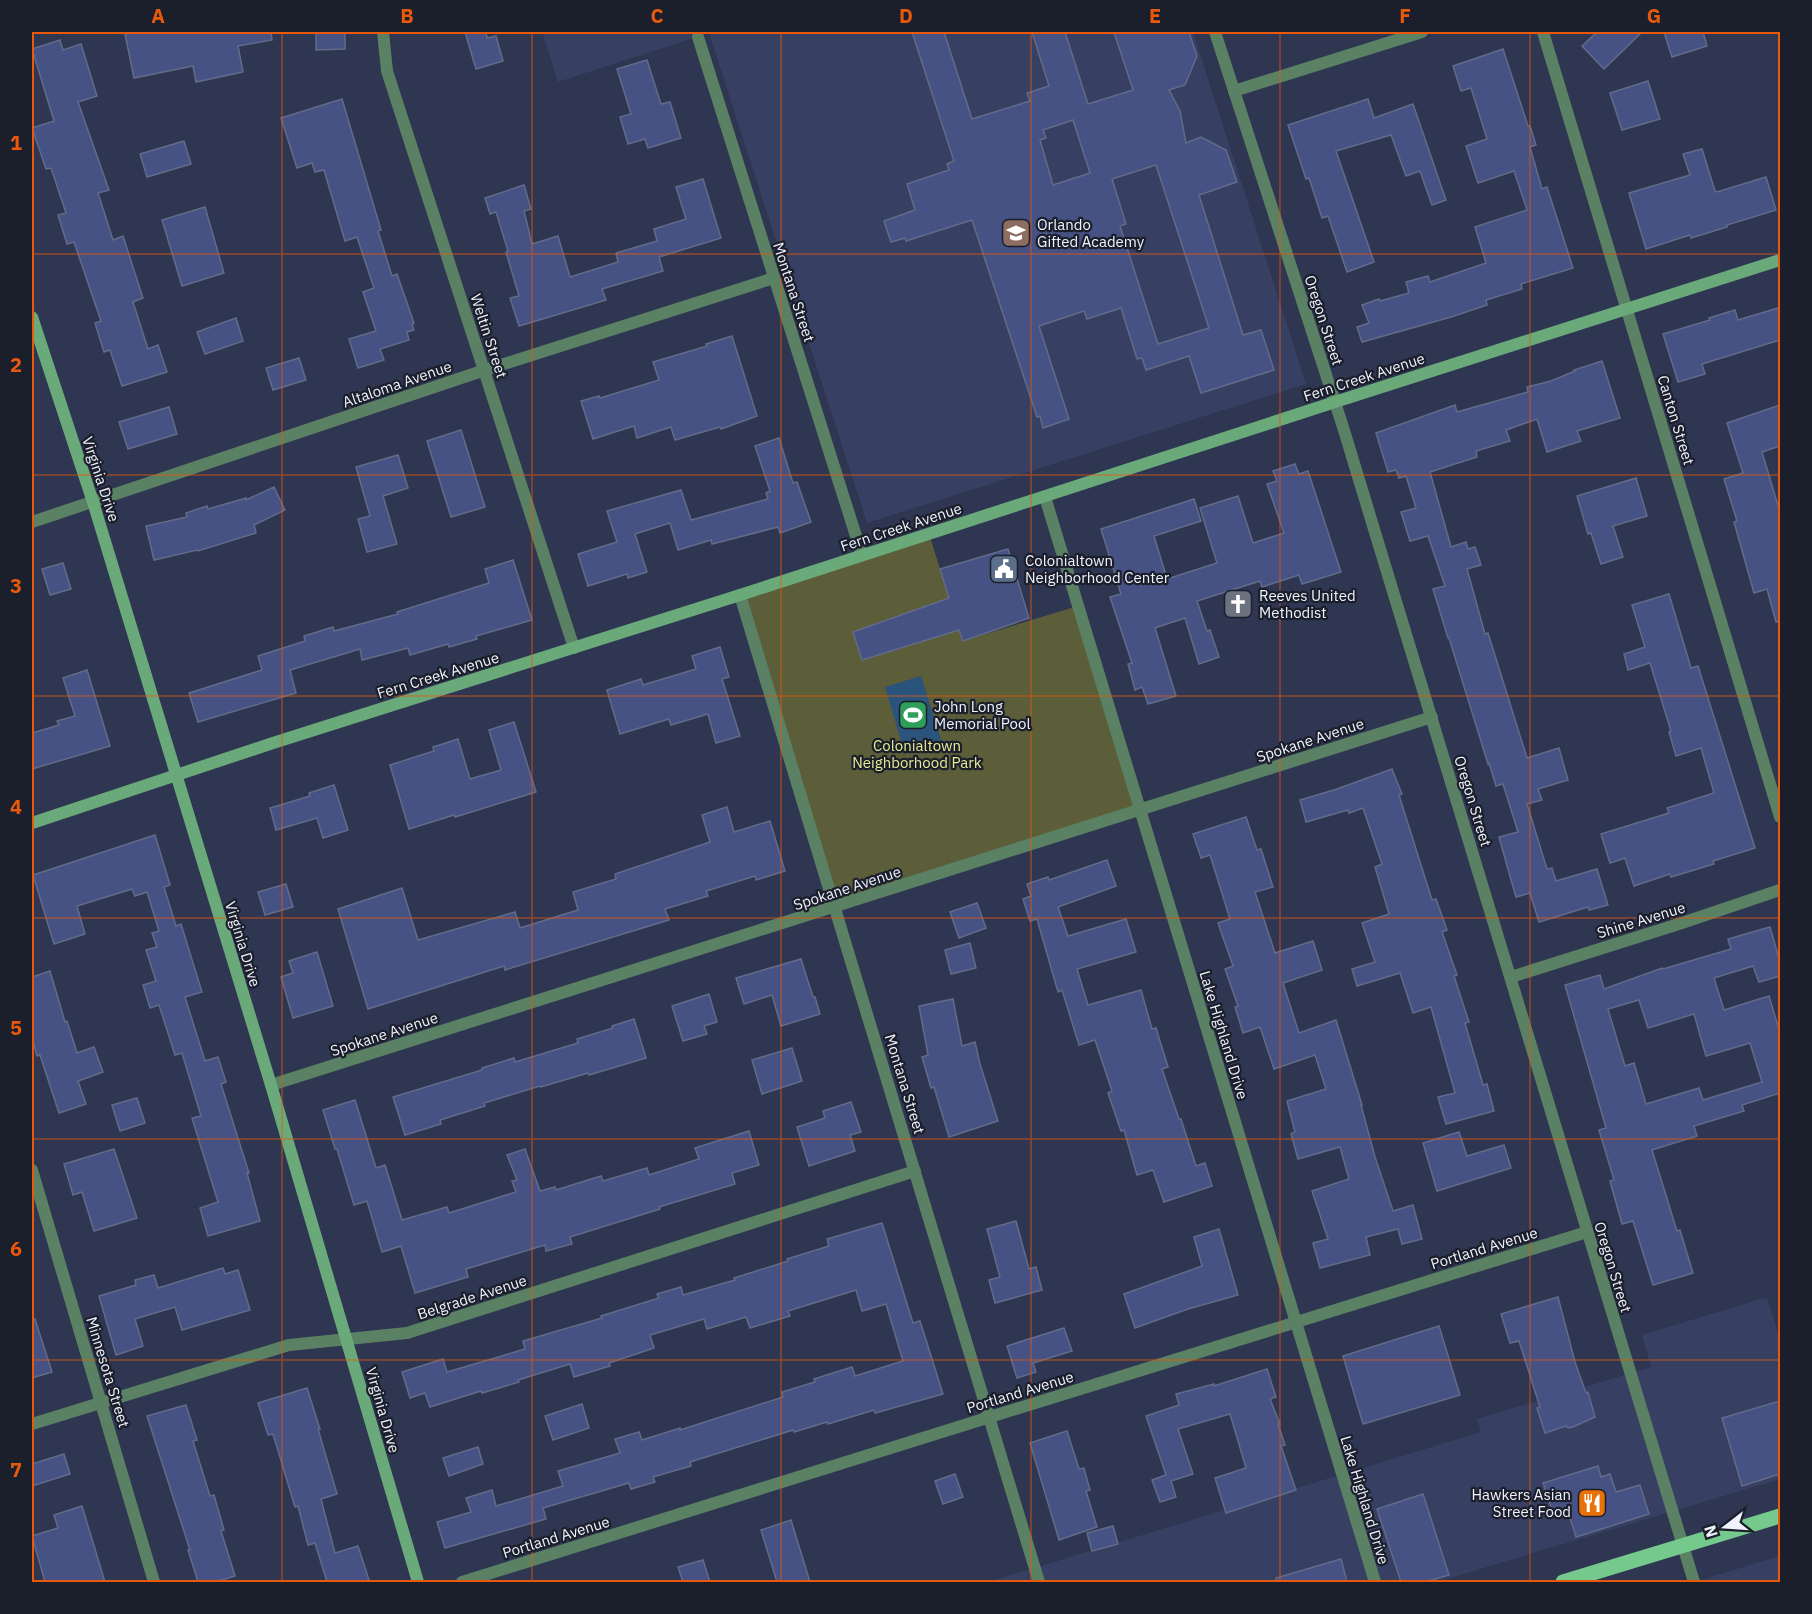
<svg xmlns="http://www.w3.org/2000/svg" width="1812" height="1614" font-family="'IBM Plex Sans',sans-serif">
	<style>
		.built { fill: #373f62 }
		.green { fill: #5b5e38 }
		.water { fill: #2b547d }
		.building { fill: #465283; stroke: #626b89; stroke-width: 1.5; fill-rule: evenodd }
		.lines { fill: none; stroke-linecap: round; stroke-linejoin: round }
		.street { stroke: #5a8163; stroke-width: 12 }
		.secondary { stroke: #6aaa7a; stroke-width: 12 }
		.primary { stroke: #75c98c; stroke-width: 15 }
		.grid { fill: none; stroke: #e8590c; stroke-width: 1.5; stroke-opacity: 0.55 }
		.labels { text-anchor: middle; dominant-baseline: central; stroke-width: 4.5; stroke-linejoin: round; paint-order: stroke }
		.poi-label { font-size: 15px; fill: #eff3fd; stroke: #1b1e2b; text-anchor: start }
		.street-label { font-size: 15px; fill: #eff3fd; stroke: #1b1e2b }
		.park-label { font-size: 15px; fill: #e5ec94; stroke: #1b1e2b }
		.neatline { fill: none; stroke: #e8590c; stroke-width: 2 }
		.grid-label { font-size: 20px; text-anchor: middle; font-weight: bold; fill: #e8590c }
	</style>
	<rect width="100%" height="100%" fill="#2f3651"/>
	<g class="built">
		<path d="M542 32H1193L1306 384 867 523 709 33 558 82Z"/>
		<path d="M1767 1297 1780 1340V1479L1437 1582H988L1481 1432 1477 1419 1651 1367 1642 1335Z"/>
		<path d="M1780 1556V1582H1694Z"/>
	</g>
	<path class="green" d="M929 534 963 641 1078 606 1141 810 835 908 740 595Z"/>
	<path class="water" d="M921 676 942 743 905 754 885 687Z"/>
	<g class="building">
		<path d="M137 32H271L272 40 238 46 243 72 196 82 193 66 134 78 125 34Z"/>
		<path d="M316 32H345V49L316 50Z"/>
		<path d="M465 32H486L487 38 496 36 503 61 476 69Z"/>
		<path d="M912 32H944L972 119 1030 101 1027 93 1049 86 1032 32H1065L1088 104 1133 90 1114 32H1189L1197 56 1185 85 1169 90 1180 111 1186 143 1201 137 1226 150 1237 182 1199 195 1243 335 1261 330 1274 370 1201 393 1189 356 1146 370 1142 358 1137 359 1121 308 1087 319 1084 311 1039 326 1069 419 1043 428 1040 416 1037 417 972 220 906 241 905 238 891 242 884 221 915 210 907 184 949 170 947 164 954 161ZM1073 120 1090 173 1053 185 1040 140 1046 138 1043 130ZM1156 165 1209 328 1158 344 1120 226 1126 224 1112 179Z"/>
		<path d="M1597 32H1642L1604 69 1582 46Z"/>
		<path d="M1664 32H1703L1707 46 1672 57Z"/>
		<path d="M60 40 63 50 81 44 97 96 78 102 109 190 98 193 113 240 123 236 143 298 133 302 148 349 158 345 167 372 122 386 110 350 104 352 95 323 101 321 74 242 67 244 58 215 66 213 51 168 46 169 32 128 54 121 32 49Z"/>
		<path d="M1503 49 1528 126H1530L1536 145 1530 147 1542 189 1547 187 1573 268 1521 284 1522 289 1486 300 1487 305 1451 317 1362 342 1357 327 1369 323 1362 305 1379 299 1380 301 1409 293 1406 282 1428 276 1430 282 1486 263 1475 227 1527 210 1514 171 1478 183 1466 146 1487 139 1471 88 1461 91 1453 66Z"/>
		<path d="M647 60 661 104 670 102 681 138 648 148 645 139 628 144 620 117 631 114 617 69Z"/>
		<path d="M1648 81 1660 119 1622 130 1610 93Z"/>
		<path d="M342 99 381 230 378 231 392 276 397 274 414 323 412 324 414 330 407 332 409 340 380 349 384 360 358 368 349 339 376 331 363 292 374 288 357 237 345 241 324 170 315 172 312 163 297 168 281 118Z"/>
		<path d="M1368 99 1374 118 1413 104 1446 200 1432 205 1420 171 1406 176 1391 135 1336 151 1374 262 1347 272 1328 216 1322 218 1309 178 1306 179 1288 125Z"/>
		<path d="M184 141 191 164 147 177 140 154Z"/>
		<path d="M1702 149 1715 191 1717 192 1766 177 1776 210 1727 225V227L1691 238 1690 235 1646 249 1629 193 1690 175 1683 154Z"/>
		<path d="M703 179 721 238 659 257 663 271 602 289 606 300 519 326 510 298 519 296 506 252 508 251 496 212 490 214 485 198 524 185 531 209 524 211 532 244 558 236 570 277 618 262 616 253 657 241 654 229 686 219 676 187Z"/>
		<path d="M205 207 224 273 182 286 162 220Z"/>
		<path d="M1778 308 1780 317V340L1702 364 1705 374 1678 382 1663 334 1710 320 1709 318 1735 310 1738 320Z"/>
		<path d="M236 318 243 341 205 354 197 332Z"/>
		<path d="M732 336 757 416 721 429 720 427 675 440 671 427 637 438 634 426 593 439 581 401 599 396 600 398 659 380 653 362 707 346 706 344Z"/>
		<path d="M299 358 306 380 273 390 266 368Z"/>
		<path d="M1602 361 1620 418 1577 431 1581 441 1547 452 1537 419 1506 430 1510 441 1476 451 1477 457 1430 472 1451 547 1466 542 1468 549 1475 547 1481 565 1467 569 1485 634 1488 633 1527 758 1559 748 1568 780 1538 789 1542 800 1527 804 1547 869 1552 868 1556 881 1597 869 1608 905 1589 910 1588 907 1539 922 1530 893 1516 897 1511 880 1499 837 1518 832 1503 784 1496 786 1489 763 1488 764 1449 638H1448L1433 589 1445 586 1428 536 1410 541 1401 512 1416 508 1406 476 1399 478 1396 470 1388 472 1376 433 1455 405 1457 412 1528 392 1527 387 1551 381 1575 371 1574 370Z"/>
		<path d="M1780 405V446L1762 452 1780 512V621L1776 622 1767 589 1754 593 1734 522 1737 521 1724 479 1743 473 1727 423Z"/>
		<path d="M169 407 177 434 128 449 119 422Z"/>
		<path d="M461 430 485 507 451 517 427 441Z"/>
		<path d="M779 438 793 483 797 482 811 522 780 533 778 527 712 544 711 540 678 550 670 523 635 534 647 572 628 578 627 574 588 586 578 554 617 542 607 511 681 490 691 520 768 499 766 493 770 491 755 446Z"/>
		<path d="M398 455 408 488 383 496 397 544 367 552 358 519 370 516 356 467Z"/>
		<path d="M1295 464 1299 474 1308 471 1341 572 1302 584 1299 575 1262 587 1260 581 1197 601 1207 631 1210 630 1219 657 1199 664 1185 618 1155 628 1176 696 1148 704 1142 687 1135 690 1128 664 1132 663 1110 597 1121 594 1101 529 1194 499 1201 521 1154 536 1167 579 1217 563 1200 508 1238 496 1253 543 1284 533 1267 484 1277 481 1273 471Z"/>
		<path d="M1636 478 1647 516 1613 526 1623 557 1601 564 1591 533 1588 534 1577 496Z"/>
		<path d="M274 487 285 510 254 525 256 533 198 551 197 550 154 560 146 526 187 517 186 513 207 506 208 509 246 498V500Z"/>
		<path d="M1008 549 1029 618 963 641 959 630 862 660 853 632 949 598 940 569Z"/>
		<path d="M513 560 532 620 476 636 477 639 449 647 448 644 410 655 408 648 362 660 360 649 290 670 296 693 198 722 189 693 262 670 258 656 305 641 304 636 333 627 334 631 398 614 397 612 489 583 485 569Z"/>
		<path d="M63 563 71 589 50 595 42 569Z"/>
		<path d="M1669 594 1691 668 1698 666 1755 848 1713 861 1714 864 1671 877 1670 874 1634 886 1625 858 1610 863 1601 834 1669 813 1667 808 1714 793 1701 748 1676 756 1669 732 1671 731 1650 663 1628 670 1624 654 1645 647 1632 605Z"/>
		<path d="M720 647 729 677 722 679 740 736 716 743 708 714 671 725 669 719 620 734 607 690 641 679 643 685 696 669 692 656Z"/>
		<path d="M87 670 110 746 32 769V733L59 725 57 721 75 716 63 678Z"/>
		<path d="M514 722 536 792 455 817 454 815 409 829 390 765 434 751 433 747 458 739 470 779 501 770 489 730Z"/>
		<path d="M1392 769 1402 794 1399 795 1432 900 1436 899 1447 930 1442 932 1457 975 1454 976 1469 1022 1465 1023 1483 1085 1487 1084 1494 1111 1446 1124 1438 1097 1455 1093 1431 1007 1413 1013 1400 973 1357 986 1352 969 1375 962 1362 923 1389 914 1375 867 1382 864 1363 808 1349 813 1348 810 1306 822 1300 800 1337 789Z"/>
		<path d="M334 785 348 830 323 838 317 818 276 830 270 808 310 796 309 793Z"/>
		<path d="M727 807 734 832 770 821 785 871 756 880 755 876 706 891 708 896 665 909 669 920 505 970 504 966 368 1009 338 909 402 888 418 940 515 912 520 928 578 910 573 892 616 879 615 874 710 842 702 815Z"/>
		<path d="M1246 817 1257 850 1261 849 1273 887 1255 892 1275 953 1313 941 1322 970 1283 983 1299 1033 1336 1020 1362 1105H1361L1375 1157 1393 1211 1413 1205 1422 1239 1402 1244 1398 1229 1366 1237 1370 1255 1320 1268 1313 1243 1328 1239 1312 1191 1349 1179 1340 1147 1298 1159 1291 1134 1295 1132 1287 1101 1326 1089 1315 1055 1274 1069 1260 1027 1243 1033 1235 1007 1238 1006 1225 969 1233 966 1218 923 1230 919 1210 855 1201 858 1193 834Z"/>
		<path d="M155 835 170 885 164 887 176 926 181 924 202 992 185 997 205 1061 218 1057 226 1082 221 1084 249 1173H247L260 1221 208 1236 200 1208 218 1202 192 1118 201 1116 182 1053 175 1055 159 1005 150 1008 143 985 156 981 146 950 157 947 152 933 159 931 147 892 135 896 132 889 77 906 85 934 54 944 33 875Z"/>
		<path d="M1107 860 1116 886 1058 907 1068 936 1126 919 1136 952 1077 969 1088 1005 1141 990 1152 1029 1156 1028 1168 1067 1162 1069 1179 1119H1181L1196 1166 1205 1163 1212 1186 1164 1202 1153 1170 1137 1175 1124 1130 1121 1131 1108 1093 1112 1091 1095 1040 1079 1045 1062 990 1058 992 1037 919 1030 921 1023 899 1031 896 1027 884 1048 877 1049 880Z"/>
		<path d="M286 884 293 907 265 915 258 892Z"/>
		<path d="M977 903 986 928 959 938 950 912Z"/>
		<path d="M1770 927 1780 962V976L1759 982 1753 966 1714 978 1724 1010 1769 996 1780 1033V1093L1742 1105 1744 1111 1694 1126 1697 1136 1652 1150 1677 1231 1680 1230 1693 1273 1653 1285 1633 1221 1622 1224 1610 1181 1614 1180 1599 1130 1606 1128 1565 985 1600 975 1604 989 1662 968 1663 969 1731 949 1728 939ZM1639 1000 1648 1028 1694 1014 1706 1056 1750 1043 1762 1082 1703 1100 1699 1088 1646 1104 1634 1063 1625 1066 1608 1009Z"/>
		<path d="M970 943 976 968 951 974 945 950Z"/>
		<path d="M317 952 333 1006 293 1018 281 977 293 973 289 961Z"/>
		<path d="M801 959 813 997H815L820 1014 781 1026 772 995 744 1004 736 978Z"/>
		<path d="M50 971 65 1022 67 1021 77 1053 94 1047 103 1072 78 1081 86 1104 59 1113 40 1055 37 1056 32 1037V977Z"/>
		<path d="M709 994 717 1022 704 1026 707 1034 683 1041 672 1006Z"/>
		<path d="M953 999 962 1046 975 1042 980 1064 998 1121 949 1137 934 1087 931 1088 922 1057 928 1055 919 1006Z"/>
		<path d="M634 1019 646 1058 589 1075 588 1073 541 1087 540 1086 484 1103 485 1106 440 1120 441 1124 405 1135 393 1097 482 1070V1068L514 1058 515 1062 578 1043 577 1039 613 1028 612 1026Z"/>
		<path d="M792 1048 802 1081 762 1094 752 1060Z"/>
		<path d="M137 1098 145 1123 120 1131 112 1105Z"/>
		<path d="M355 1100 376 1168 385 1165 402 1220 447 1207 449 1213 516 1192 512 1181 517 1180 507 1155 525 1149 540 1191 555 1187 556 1190 601 1176 603 1181 647 1168 649 1175 699 1159 695 1148 749 1131 759 1165 732 1173 735 1184 659 1207 660 1209 570 1237 572 1244 546 1251 545 1245 466 1269 468 1277 415 1293 401 1246 382 1252 367 1201 354 1205 337 1149H335L323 1110Z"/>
		<path d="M851 1102 861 1132 850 1135 855 1151 809 1166 797 1127 825 1118 823 1111Z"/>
		<path d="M1459 1132 1467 1156 1504 1145 1511 1168 1437 1191 1423 1143Z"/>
		<path d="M114 1149 137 1218 94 1231 82 1192 73 1195 64 1164Z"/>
		<path d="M1016 1221 1029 1269 1036 1267 1042 1290 995 1303 989 1280 1000 1277 987 1229Z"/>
		<path d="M882 1223 913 1323 920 1321 943 1394 875 1413 874 1410 828 1424 827 1422 794 1432 793 1430 690 1462 691 1466 653 1477 655 1482 631 1489 629 1483 543 1508 546 1519 445 1548 437 1522 471 1512 466 1498 492 1490 496 1506 563 1486 558 1471 620 1453 615 1439 639 1432 642 1440 680 1428V1430L783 1397 782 1392 815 1382 814 1379 852 1367 855 1376 903 1361 886 1304 862 1311 856 1290 788 1311 790 1316 750 1328 746 1317 707 1329 704 1319 650 1335 654 1348 609 1363 610 1366 574 1377 570 1364 518 1380 519 1382 482 1393 481 1391 430 1407 425 1393 410 1398 402 1372 443 1359 447 1372 525 1349 523 1341 602 1318 601 1316 659 1298 657 1294 681 1287 683 1295 735 1280 734 1278 788 1261 787 1259 829 1246 827 1239Z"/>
		<path d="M1219 1229 1238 1295 1188 1309 1135 1328 1124 1294 1202 1266 1194 1237Z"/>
		<path d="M223 1268 225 1274 238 1270 250 1310 182 1330 175 1307 135 1319 143 1346 116 1355 99 1296 136 1285 135 1280 154 1275 158 1288Z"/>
		<path d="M1558 1297 1575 1362 1586 1393 1588 1392 1595 1417 1573 1427 1568 1428 1566 1426 1545 1433 1537 1408 1540 1407 1519 1341 1510 1343 1501 1314Z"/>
		<path d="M35 1319 52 1372 32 1378V1320Z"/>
		<path d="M1439 1326 1460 1395 1363 1424 1343 1356Z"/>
		<path d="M1064 1328 1072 1351 1033 1363 1036 1372 1017 1378 1007 1346Z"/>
		<path d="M1267 1369 1276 1397 1270 1399 1280 1424H1278L1285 1445 1281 1446 1296 1490 1226 1513 1215 1478 1246 1468 1230 1414 1178 1429 1193 1474 1171 1481 1176 1497 1160 1502 1152 1480 1166 1475 1146 1416 1179 1405 1176 1394 1214 1384V1386Z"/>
		<path d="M307 1388 320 1429H318L337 1494 321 1499 335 1553 358 1546 369 1580 360 1582H327L315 1543 308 1545 298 1506 295 1507 273 1434 268 1435 258 1403Z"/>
		<path d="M1780 1401V1474L1742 1486 1722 1418Z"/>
		<path d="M582 1404 589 1428 553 1440 545 1416Z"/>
		<path d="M186 1405 197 1440 193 1441 210 1496 214 1495 224 1530 221 1531 235 1576 215 1582H198L188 1550H190L147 1416Z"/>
		<path d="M1067 1431 1079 1469 1084 1468 1090 1490 1086 1491 1097 1527 1059 1540 1030 1443Z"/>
		<path d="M478 1447 483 1464 449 1476 443 1458Z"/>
		<path d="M64 1454 70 1474 32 1486V1464Z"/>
		<path d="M1598 1466 1601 1477 1610 1474 1616 1492 1640 1485 1649 1514 1576 1537 1567 1509 1553 1513 1543 1483Z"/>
		<path d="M955 1474 963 1497 943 1504 935 1481Z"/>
		<path d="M1423 1494 1449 1575 1425 1582H1401L1377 1509Z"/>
		<path d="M82 1506 105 1582H45L32 1536 58 1528 54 1515Z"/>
		<path d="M791 1520 810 1582H777L761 1530Z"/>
		<path d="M1113 1526 1118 1544 1092 1551 1087 1533Z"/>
		<path d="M1341 1559 1347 1582H1276V1578Z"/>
		<path d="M703 1560 710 1582H683L678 1567Z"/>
	</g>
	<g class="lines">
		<g class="street">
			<path d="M383 32 387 71 574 648"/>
			<path d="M1215 32 1343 427 1694 1582"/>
			<path d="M1543 32 1780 817"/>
			<path d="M698 37 862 555"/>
			<path d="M1234 91 1422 32"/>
			<path d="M1045 497 1375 1582"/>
			<path d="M32 522 485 370 774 278"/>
			<path d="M740 595 1039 1582"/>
			<path d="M1511 977 1682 923 1780 890"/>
			<path d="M271 1085 1432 717"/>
			<path d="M32 1170 154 1582"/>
			<path d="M32 1424 289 1345 407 1333 915 1171"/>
			<path d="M462 1582 990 1417 1587 1232"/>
		</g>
		<g class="secondary">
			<path d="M32 317 93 502 176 774 271 1085 418 1582"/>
			<path d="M32 823 273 743 740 595 1335 402 1780 260"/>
		</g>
		<path class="primary" d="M1563 1582 1780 1516"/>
	</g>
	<path class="grid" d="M282 32V1582M532 32V1582M781 32V1582M1031 32V1582M1280 32V1582M1530 32V1582M32 254H1780M32 475H1780M32 696H1780M32 918H1780M32 1139H1780M32 1360H1780"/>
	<defs>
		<g id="school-square" transform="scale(1.5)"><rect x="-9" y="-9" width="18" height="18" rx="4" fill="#8d6e63" stroke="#1b1e2b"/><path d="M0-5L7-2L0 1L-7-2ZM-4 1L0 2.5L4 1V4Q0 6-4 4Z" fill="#fff"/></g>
		<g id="civic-square" transform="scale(1.5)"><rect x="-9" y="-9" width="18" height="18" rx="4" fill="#5c6f8a" stroke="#1b1e2b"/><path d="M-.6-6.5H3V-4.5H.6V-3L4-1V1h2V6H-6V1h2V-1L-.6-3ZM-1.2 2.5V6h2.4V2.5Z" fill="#fff"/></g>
		<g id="church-square" transform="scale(1.5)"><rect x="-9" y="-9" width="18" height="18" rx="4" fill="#6b7280" stroke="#1b1e2b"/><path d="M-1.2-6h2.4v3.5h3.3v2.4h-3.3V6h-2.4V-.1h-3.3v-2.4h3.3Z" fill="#fff"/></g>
		<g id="stadium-square" transform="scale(1.5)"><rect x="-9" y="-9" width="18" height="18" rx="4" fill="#2e9e5b" stroke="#1b1e2b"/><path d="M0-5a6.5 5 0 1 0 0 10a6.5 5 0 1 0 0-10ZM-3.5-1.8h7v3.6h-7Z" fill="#fff"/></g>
		<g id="restaurant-square" transform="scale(1.5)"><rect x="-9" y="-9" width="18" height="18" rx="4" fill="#e8710a" stroke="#1b1e2b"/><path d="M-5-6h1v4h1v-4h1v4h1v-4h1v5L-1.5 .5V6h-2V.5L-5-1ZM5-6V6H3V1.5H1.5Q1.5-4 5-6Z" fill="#fff"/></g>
	</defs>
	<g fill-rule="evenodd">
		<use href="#school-square" x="1016" y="233"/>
		<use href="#civic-square" x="1004" y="569"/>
		<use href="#church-square" x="1238" y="604"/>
		<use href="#stadium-square" x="913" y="715"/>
		<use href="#restaurant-square" x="1592" y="1503"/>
	</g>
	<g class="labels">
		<g class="poi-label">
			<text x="1037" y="224">Orlando<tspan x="1037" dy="17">Gifted Academy</tspan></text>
			<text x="1025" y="560">Colonialtown<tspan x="1025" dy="17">Neighborhood Center</tspan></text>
			<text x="1259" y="595">Reeves United<tspan x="1259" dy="17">Methodist</tspan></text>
			<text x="934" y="706">John Long<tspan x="934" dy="17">Memorial Pool</tspan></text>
			<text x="1571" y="1494" text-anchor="end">Hawkers Asian<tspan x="1571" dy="17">Street Food</tspan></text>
		</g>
		<g class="street-label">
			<text transform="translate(794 292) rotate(72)">Montana Street</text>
			<text transform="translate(1324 320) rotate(72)">Oregon Street</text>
			<text transform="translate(489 336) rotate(72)">Weltin Street</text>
			<text transform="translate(1364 377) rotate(-18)">Fern Creek Avenue</text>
			<text transform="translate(397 384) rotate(-19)">Altaloma Avenue</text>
			<text transform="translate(1676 420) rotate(73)">Canton Street</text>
			<text transform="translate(101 479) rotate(72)">Virginia Drive</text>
			<text transform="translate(901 527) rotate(-18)">Fern Creek Avenue</text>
			<text transform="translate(438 675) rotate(-17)">Fern Creek Avenue</text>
			<text transform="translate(1310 740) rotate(-18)">Spokane Avenue</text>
			<text transform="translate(1473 801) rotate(73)">Oregon Street</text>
			<text transform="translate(847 888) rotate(-18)">Spokane Avenue</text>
			<text transform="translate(1641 920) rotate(-17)">Shine Avenue</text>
			<text transform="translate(243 944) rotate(73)">Virginia Drive</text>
			<text transform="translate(384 1034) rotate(-18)">Spokane Avenue</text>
			<text transform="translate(1224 1035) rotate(73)">Lake Highland Drive</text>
			<text transform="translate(905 1084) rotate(73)">Montana Street</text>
			<text transform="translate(1484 1248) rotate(-17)">Portland Avenue</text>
			<text transform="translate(1613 1267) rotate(73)">Oregon Street</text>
			<text transform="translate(472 1297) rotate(-18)">Belgrade Avenue</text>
			<text transform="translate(108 1372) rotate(73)">Minnesota Street</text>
			<text transform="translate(1020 1392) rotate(-17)">Portland Avenue</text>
			<text transform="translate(383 1410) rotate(74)">Virginia Drive</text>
			<text transform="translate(1365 1500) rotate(73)">Lake Highland Drive</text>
			<text transform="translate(556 1537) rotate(-17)">Portland Avenue</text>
		</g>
		<g class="park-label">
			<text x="917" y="745">Colonialtown<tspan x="917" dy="17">Neighborhood Park</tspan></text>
		</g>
	</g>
	<rect width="1812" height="1614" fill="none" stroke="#1b1e2b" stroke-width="66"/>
	<g transform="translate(1725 1527) rotate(253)" stroke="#1b1e2b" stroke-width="4.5" paint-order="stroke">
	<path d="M0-4.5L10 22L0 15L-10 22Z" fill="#eff3fd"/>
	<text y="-9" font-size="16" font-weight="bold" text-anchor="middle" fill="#eff3fd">N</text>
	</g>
	<rect x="33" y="33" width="1746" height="1548" class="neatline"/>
	<g class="grid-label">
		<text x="158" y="23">A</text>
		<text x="407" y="23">B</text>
		<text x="657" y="23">C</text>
		<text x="906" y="23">D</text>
		<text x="1155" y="23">E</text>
		<text x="1405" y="23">F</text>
		<text x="1654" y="23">G</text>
		<text x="16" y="150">1</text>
		<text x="16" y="372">2</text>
		<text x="16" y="593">3</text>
		<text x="16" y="814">4</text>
		<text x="16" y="1035">5</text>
		<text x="16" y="1256">6</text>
		<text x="16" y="1477">7</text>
	</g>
</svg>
